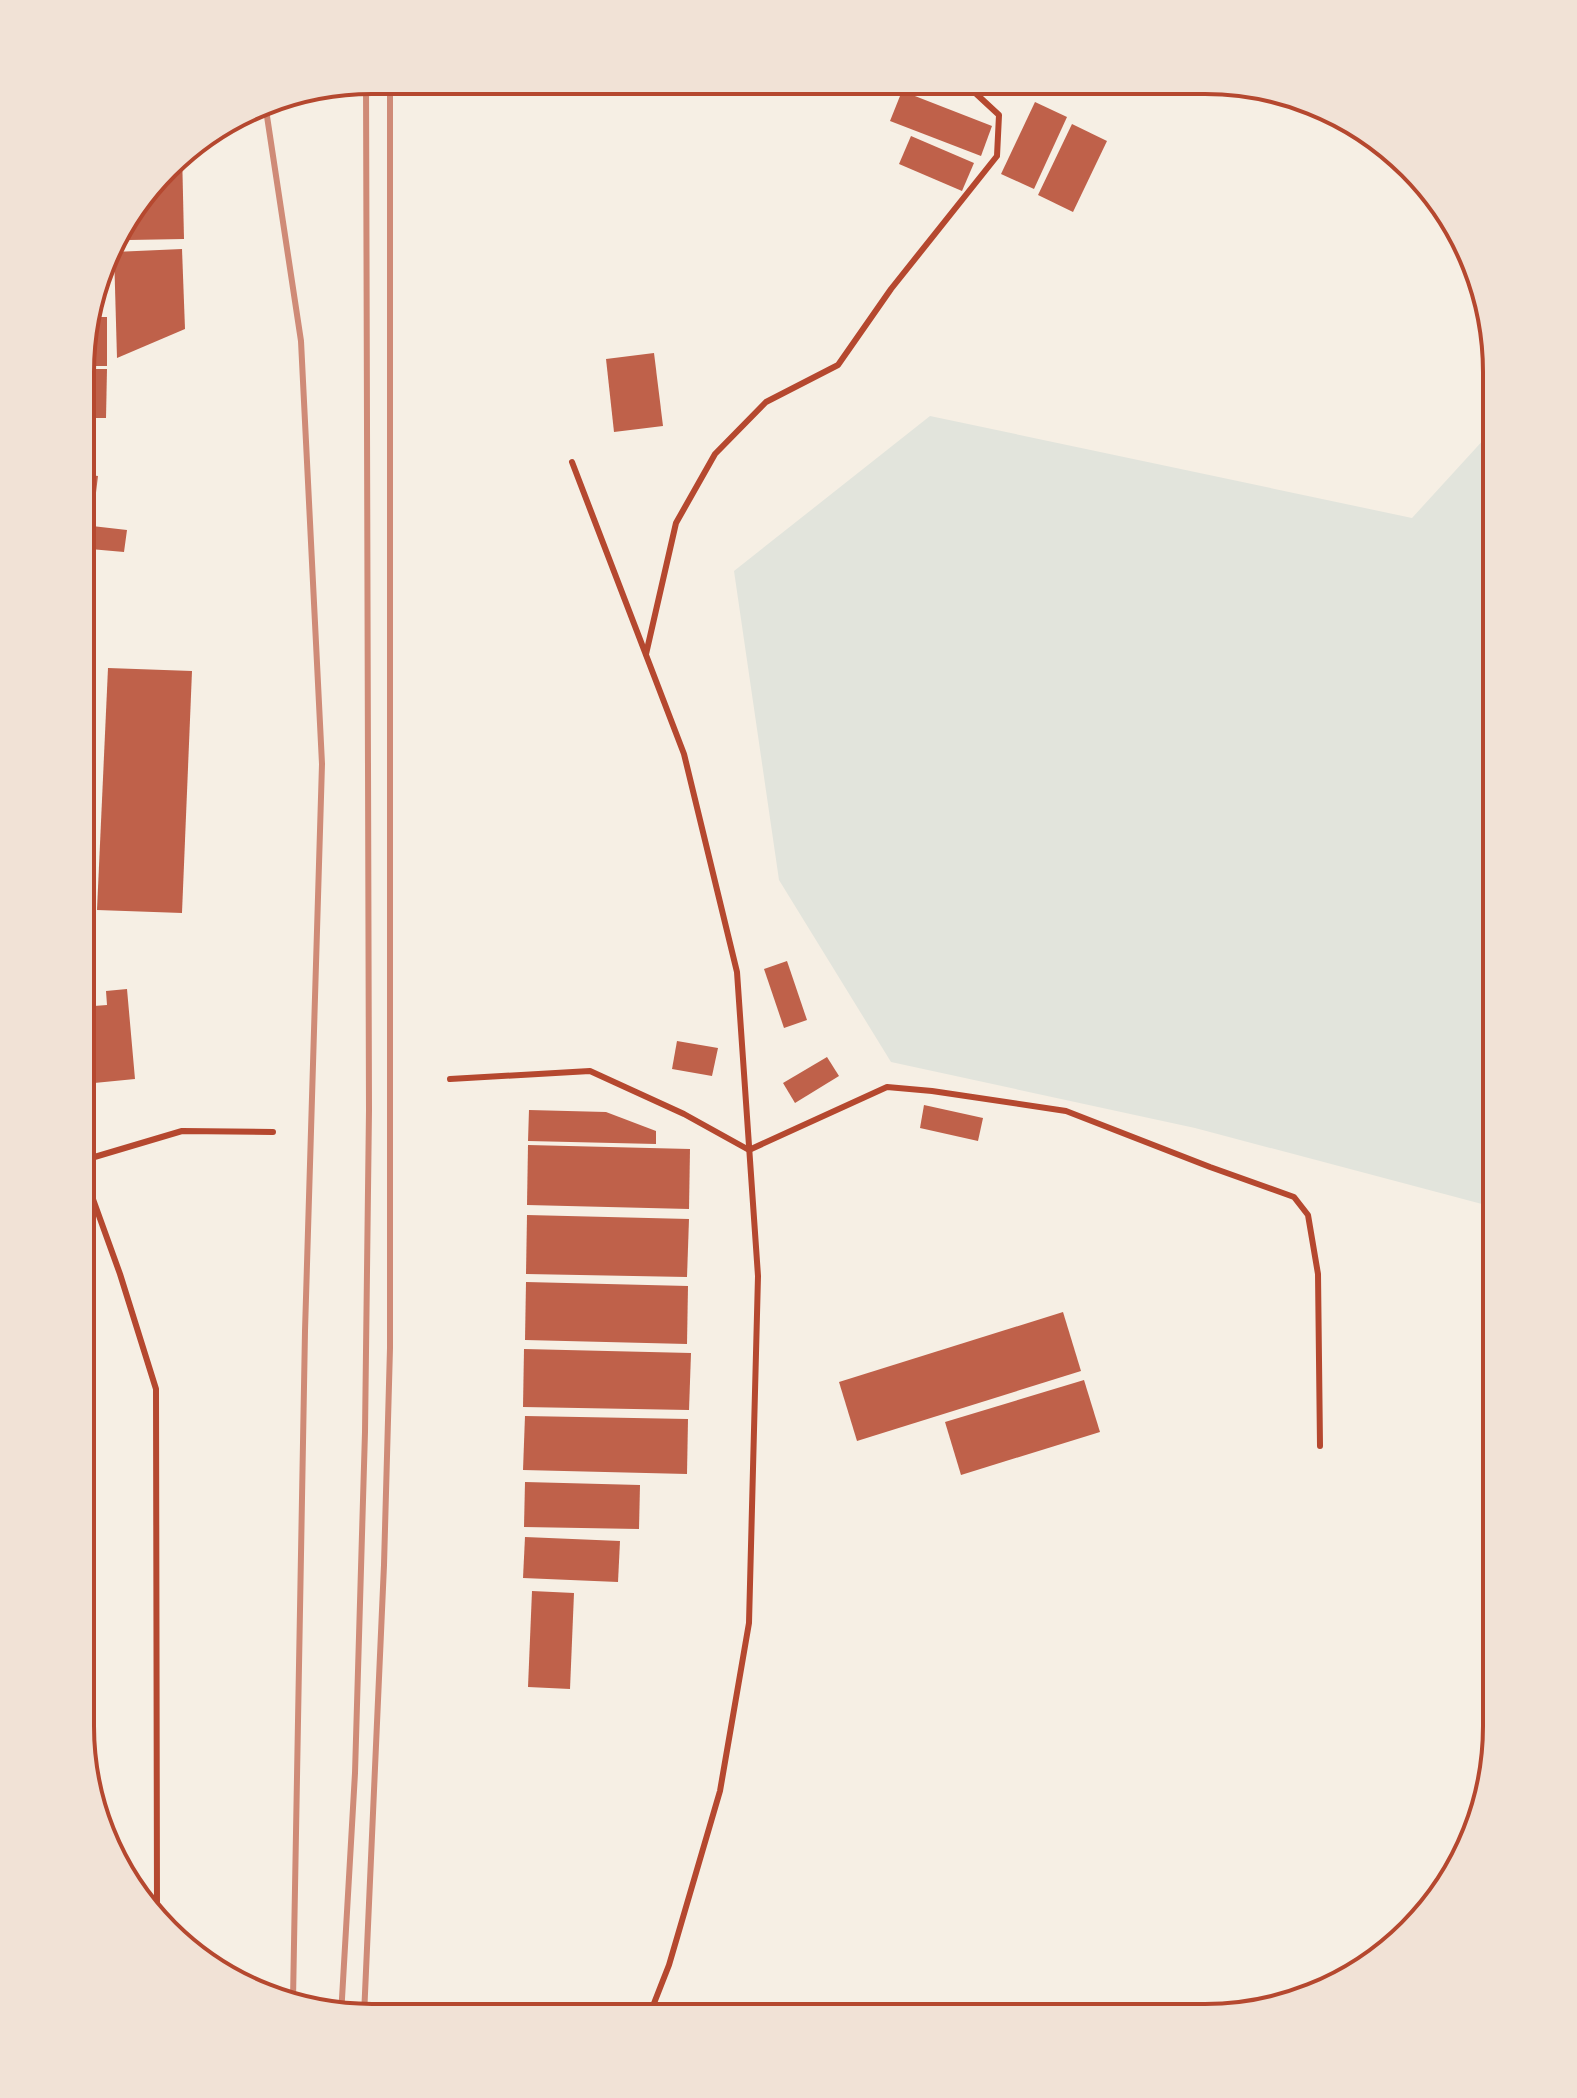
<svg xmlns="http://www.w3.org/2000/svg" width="1577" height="2098" font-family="'PT Sans',sans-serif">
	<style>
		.green { fill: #e2e4dc }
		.building { fill: #bf614a }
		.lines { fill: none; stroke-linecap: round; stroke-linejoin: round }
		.service { stroke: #b5482f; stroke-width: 6 }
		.rail { stroke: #cf8b77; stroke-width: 6 }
		.rim { fill: none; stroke: #b5482f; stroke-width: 4 }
	</style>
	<rect width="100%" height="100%" fill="#f6efe4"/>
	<path class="green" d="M930 416 1412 518 1497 425V1208L1195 1128 891 1062 779 880 734 571Z"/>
	<g class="building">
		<path d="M902 91 992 126 981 156 890 121Z"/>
		<path d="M1035 102 1067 117 1034 189 1001 174Z"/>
		<path d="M1072 124 1107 141 1073 212 1038 195Z"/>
		<path d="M911 136 974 163 962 191 899 164Z"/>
		<path d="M182 151 184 239 129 240V214Z"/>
		<path d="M182 249 185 329 117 358 114 252Z"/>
		<path d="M88 317H107V366H83V333Z"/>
		<path d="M654 353 663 426 614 432 606 359Z"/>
		<path d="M82 369H107L106 418H82Z"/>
		<path d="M82 474 98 476 92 526 127 530 124 552 90 549 87 570 82 569Z"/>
		<path d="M108 668 192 671 182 913 97 910Z"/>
		<path d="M787 961 807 1020 784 1028 764 969Z"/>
		<path d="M127 989 135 1079 84 1084 81 1055V1007L107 1005 106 991Z"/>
		<path d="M677 1041 718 1048 712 1076 672 1069Z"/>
		<path d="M827 1057 839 1076 795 1103 783 1083Z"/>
		<path d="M924 1105 983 1118 978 1141 920 1128Z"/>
		<path d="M529 1110 606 1112 656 1131V1144L528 1141Z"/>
		<path d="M528 1145 690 1149 689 1209 527 1205Z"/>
		<path d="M527 1215 689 1219 687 1277 526 1274Z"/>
		<path d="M526 1282 688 1286 687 1344 525 1340Z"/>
		<path d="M1063 1312 1081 1371 857 1441 839 1382Z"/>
		<path d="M524 1349 691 1353 689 1410 523 1407Z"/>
		<path d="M1084 1380 1100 1432 961 1475 945 1422Z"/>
		<path d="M525 1416 688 1419 687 1474 523 1470Z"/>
		<path d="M525 1482 640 1485 639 1529 524 1527Z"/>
		<path d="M93 1527 95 1605H80V1528Z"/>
		<path d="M525 1537 620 1541 618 1582 523 1578Z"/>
		<path d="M532 1591 574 1593 570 1689 528 1687Z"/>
	</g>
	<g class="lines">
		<g class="service">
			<path d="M572 462 684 754 737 972 758 1276 749 1623 720 1791 669 1965 649 2016"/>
			<path d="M646 654 676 523 715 454 766 402 838 365 891 289 997 156 999 115 972 90 948 82"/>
			<path d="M450 1079 590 1071 684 1114 749 1150 887 1087 932 1091 1066 1111 1210 1167 1294 1197 1308 1215 1318 1274 1320 1446"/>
			<path d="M81 1161 182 1131 273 1132"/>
			<path d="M81 1166 120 1274 156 1389 157 1909"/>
		</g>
		<g class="rail">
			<path d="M265 103 301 341 322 764 305 1331 293 2000"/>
			<path d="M341 2016 355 1773 365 1432 369 1110 366 81"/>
			<path d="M364 2016 384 1565 390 1348V80"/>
		</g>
	</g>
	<path d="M0 0H1577V2098H0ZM372 94H1205A278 278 0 0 1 1483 372V1726A278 278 0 0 1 1205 2004H372A278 278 0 0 1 94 1726V372A278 278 0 0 1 372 94Z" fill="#f1e2d6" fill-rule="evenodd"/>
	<path class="rim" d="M372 94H1205A278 278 0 0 1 1483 372V1726A278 278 0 0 1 1205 2004H372A278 278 0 0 1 94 1726V372A278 278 0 0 1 372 94Z"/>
</svg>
